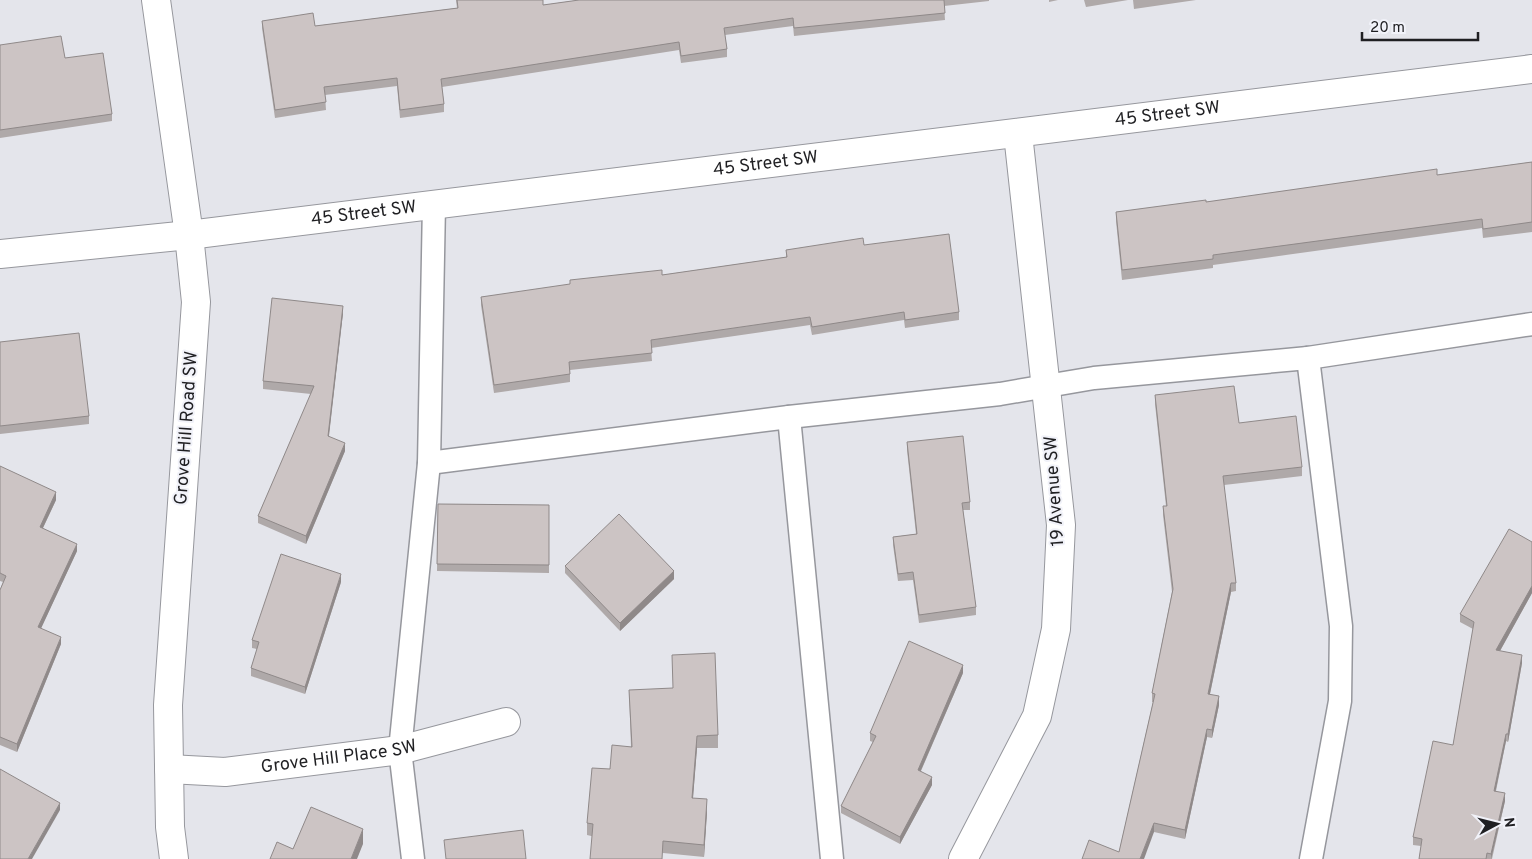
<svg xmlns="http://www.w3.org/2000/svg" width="1532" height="859" font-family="Overpass,sans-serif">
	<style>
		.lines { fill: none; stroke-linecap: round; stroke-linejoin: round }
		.service-casing { stroke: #96979d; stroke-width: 25 }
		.minor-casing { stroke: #96979d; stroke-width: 30 }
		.tertiary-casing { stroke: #96979d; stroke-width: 30 }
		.service { stroke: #fff; stroke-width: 22 }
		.minor { stroke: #fff; stroke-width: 28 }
		.tertiary { stroke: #fff; stroke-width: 28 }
		.wall { fill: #afa9a9 }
		.shaded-wall { fill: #8f8989 }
		.building { fill: #ccc4c4; stroke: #8f8989 }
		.labels { text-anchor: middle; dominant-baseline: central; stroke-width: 4; stroke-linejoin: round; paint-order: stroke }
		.street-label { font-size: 18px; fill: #1f1f22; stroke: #f1f2f9 }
	</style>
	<rect width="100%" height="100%" fill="#e4e5eb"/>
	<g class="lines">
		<g class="service-casing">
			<g id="service">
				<path d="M1308 358 1341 626 1340 701 1311 859"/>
				<path d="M789 417 832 859"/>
				<path d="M429 463 789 417 1000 394 1094 378 1308 358 1532 324"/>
				<path d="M413 859 400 750 429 463 434 204"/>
			</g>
		</g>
		<g class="minor-casing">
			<g id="minor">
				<path d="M156 0 189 235 196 302 168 705 170 827 174 859"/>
				<path id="s1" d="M169 769 225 772 400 750 506 722"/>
				<path d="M963 859 1037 716 1056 629 1061 525 1018 134"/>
			</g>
		</g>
		<g class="tertiary-casing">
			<g id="tertiary">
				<path id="s2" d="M0 254 189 235 1532 69"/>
			</g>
		</g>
		<use href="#service" class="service"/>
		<use href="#minor" class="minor"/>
		<use href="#tertiary" class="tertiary"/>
	</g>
	<g class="wall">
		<path d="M456 0H543V5L579 0H989V1L944 6 945 20 794 36 793 26 725 35 727 49V57L681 63 679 50 442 87 444 104V112L400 118 397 86 325 95 326 110 275 118 262 28V21L315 26 457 8Z"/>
		<path d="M1049 0H1058L1049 2Z"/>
		<path d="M1084 0H1128L1086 7Z"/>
		<path d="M1133 0H1196L1134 9Z"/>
		<path d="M0 45 65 58 112 114V121L0 138Z"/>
		<path d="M1532 162V232L1483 238 1482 228 1213 265V268L1122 280 1116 221V212L1206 202 1437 175Z"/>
		<path d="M864 245 959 312V320L905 328 904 320 812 335 810 325 651 348 652 361 570 370V382L494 393 481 305V297L662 275 786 257V250Z"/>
		<path d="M343 313 329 436 345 451 306 544 258 523V516L311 394 263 389V381Z"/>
		<path d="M0 342 89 416V424L0 434Z"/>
		<path d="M1155 395 1239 423 1302 467V476L1224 485 1236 583V591L1231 592 1210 694 1219 705 1212 738 1207 737 1185 839 1154 832 1119 852 1153 702H1152V693L1172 592 1163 515V506H1166L1155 404Z"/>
		<path d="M907 442 970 502V510H963L976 607V615L919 623 913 580 898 581 893 545V537L916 534 907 450Z"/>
		<path d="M0 466 56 500 43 528 77 551 41 628 61 644 17 752 0 745V590L3 582 0 581Z"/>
		<path d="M438 504 549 505V573L437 571Z"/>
		<path d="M1532 542V593L1500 651 1522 663 1508 742 1506 741 1496 791 1505 801 1492 859H1419L1421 846 1413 845V837L1453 745 1473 629 1460 622V614Z"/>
		<path d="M565 566 674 579 620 631 565 573Z"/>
		<path d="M341 582 305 694 251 676V668L257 649 252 648V640Z"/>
		<path d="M963 673 921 771 932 785 900 844 841 813V806L873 742 870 741V733Z"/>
		<path d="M629 690 718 735V748H697L693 798 707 812 704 857 663 853 587 835V823L610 769 631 747Z"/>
	</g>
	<g class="shaded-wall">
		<path d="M343 306V313L328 443V436Z"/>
		<path d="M345 443V451L306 544V536Z"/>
		<path d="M56 492V500L40 534V527Z"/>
		<path d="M77 544V551L38 635V627Z"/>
		<path d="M674 571V579L620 631V623Z"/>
		<path d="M341 574V582L305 694V687Z"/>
		<path d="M1231 583V592L1208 703V694Z"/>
		<path d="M1532 586V593L1496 658V650Z"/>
		<path d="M61 637V644L17 752V744Z"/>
		<path d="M1522 655V663L1508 742V734Z"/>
		<path d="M963 665V673L918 777V770Z"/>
		<path d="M1219 696V705L1212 738V730Z"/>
		<path d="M1207 729V737L1185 839V830Z"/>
		<path d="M1506 734V741L1494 798V791Z"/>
		<path d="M697 736V748L692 810V798Z"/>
		<path d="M932 777V785L900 844V837Z"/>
		<path d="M1505 793V801L1491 859V854Z"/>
		<path d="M707 799V812L704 857V845Z"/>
		<path d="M60 803V810L32 859H28Z"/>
		<path d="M1154 823V832L1144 859H1140Z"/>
		<path d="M363 829V844L357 859H351Z"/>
	</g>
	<g class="building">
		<path d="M457 0H543V5L579 0H944L945 13 794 28 793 18 724 28 727 49 681 56 679 42 441 79 444 104 400 110 397 78 324 87 326 102 275 110 262 21 313 13 315 26 458 8Z"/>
		<path d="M61 36 65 58 103 53 112 114 0 130V45Z"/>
		<path d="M1532 162V222L1483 229 1482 219 1213 255V259L1122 270 1116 212 1206 200V202L1437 169V175Z"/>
		<path d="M949 234 959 312 905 320 904 312 812 327 810 317 651 340 652 353 569 362 570 374 494 385 481 297 570 284V280L662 270V275L787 257 786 250 863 238 864 245Z"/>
		<path d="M272 298 343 306 328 436 345 443 306 536 258 516 314 386 263 381Z"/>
		<path d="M79 333 89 416 0 426V342Z"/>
		<path d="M1234 386 1239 423 1296 416 1302 467 1223 476 1236 583H1231L1208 694 1219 696 1212 730 1207 729 1185 830 1154 823 1140 859H1082L1089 840 1119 852 1155 694 1152 693 1173 589 1163 506H1167L1155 395Z"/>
		<path d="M963 436 970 502 962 503 976 607 919 615 913 572 898 574 893 537 917 534 907 442Z"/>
		<path d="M0 466 56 492 40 527 77 544 38 627 61 637 17 744 0 737V590L6 576 0 573Z"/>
		<path d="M438 504 549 505V565L437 564Z"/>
		<path d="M619 514 674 571 620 623 565 566Z"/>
		<path d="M1509 529 1532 542V586L1496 650 1522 655 1508 734H1506L1494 791 1505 793 1491 854 1487 853 1486 859H1419L1422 839 1413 837 1433 741 1453 745 1474 622 1460 614Z"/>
		<path d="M281 554 341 574 305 687 251 668 259 642 252 640Z"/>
		<path d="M909 641 963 665 918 770 932 777 900 837 841 806 876 736 870 733Z"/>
		<path d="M715 653 718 735 697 736 692 798 707 799 704 845 663 841 662 859H590L593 824 587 823 592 768 610 769 612 745 632 747 629 690 673 688 672 655Z"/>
		<path d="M0 769 60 803 28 859H0Z"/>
		<path d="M311 807 363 829 351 859H270L277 842 293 849Z"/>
		<path d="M523 830 526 859H446L444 840Z"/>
	</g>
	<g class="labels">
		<g class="street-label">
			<text stroke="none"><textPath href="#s2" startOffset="1176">45 Street SW</textPath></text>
			<text stroke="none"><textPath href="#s2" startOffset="771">45 Street SW</textPath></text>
			<text stroke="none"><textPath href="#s2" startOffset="366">45 Street SW</textPath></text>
			<text transform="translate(187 428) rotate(-86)">Grove Hill Road SW</text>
			<text transform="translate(1055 491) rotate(-94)">19 Avenue SW</text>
			<text stroke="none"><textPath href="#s1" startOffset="171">Grove Hill Place SW</textPath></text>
		</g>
	</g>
	<g transform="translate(1497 824) rotate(83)" stroke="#f1f2f9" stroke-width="4" paint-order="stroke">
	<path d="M0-4L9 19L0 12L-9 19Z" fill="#1f1f22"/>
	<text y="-8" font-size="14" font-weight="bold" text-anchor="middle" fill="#1f1f22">N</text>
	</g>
	<path d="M1362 32v8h116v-8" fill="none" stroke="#1f1f22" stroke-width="2.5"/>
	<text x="1370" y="32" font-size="15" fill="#1f1f22" stroke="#f1f2f9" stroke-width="4" paint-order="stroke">20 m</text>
</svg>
